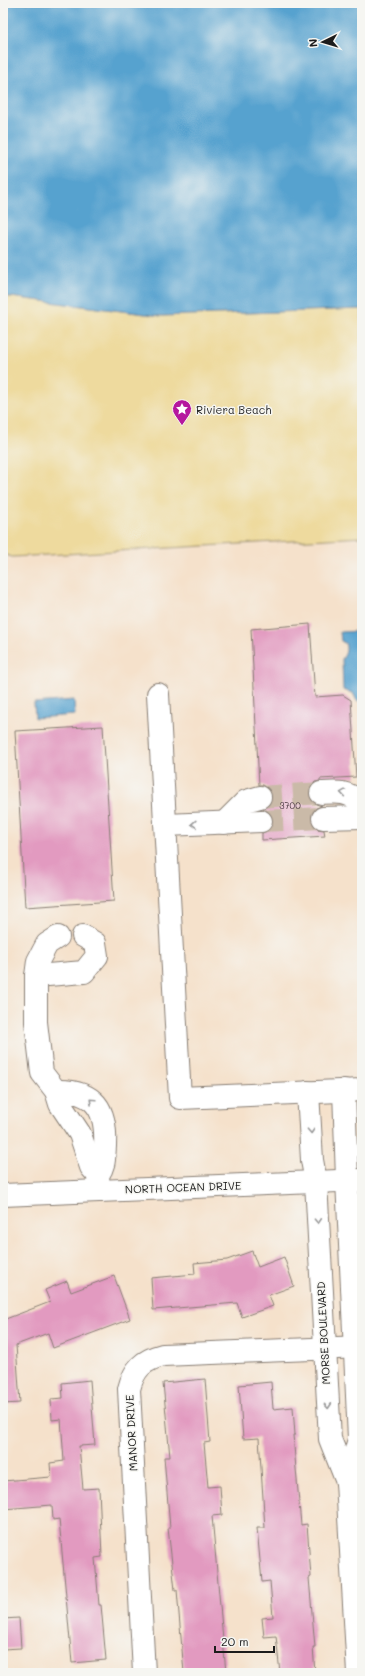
<svg xmlns="http://www.w3.org/2000/svg" width="365" height="1676" font-family="Mali,sans-serif">
	<style>
		.sand { fill: #eeda9e; stroke: #857b5d }
		.water { fill: #56a2cf; stroke: #395f76 }
		.building { fill: #e29ac0 }
		.lines { fill: none; stroke-linecap: round; stroke-linejoin: round }
		.minor-tunnel { stroke: #cabaa8; stroke-width: 22; stroke-dasharray: 22 11; stroke-linecap: butt }
		.minor-casing { stroke: #887e74; stroke-width: 24 }
		.major-casing { stroke: #887e74; stroke-width: 24 }
		.minor { stroke: #fff; stroke-width: 22 }
		.major { stroke: #fff; stroke-width: 22 }
		.oneway { stroke: #999 }
		.labels { text-anchor: middle; dominant-baseline: central; stroke-width: 3; stroke-linejoin: round; paint-order: stroke }
		.number-label { font-size: 9px; fill: #4e3c45 }
		.poi-label { font-size: 11px; fill: #1c1c1c; stroke: #f6f6f2; text-anchor: start }
		.street-label { font-size: 11px; fill: #1c1c1c; stroke: #f6f6f2 }
	</style>
	<rect width="100%" height="100%" fill="#f6f6f2"/>
	<filter id="ink" filterUnits="userSpaceOnUse"><feTurbulence type="fractalNoise" baseFrequency=".025" numOctaves="2"/><feDisplacementMap in="SourceGraphic" scale="8" xChannelSelector="R" yChannelSelector="G"/><feConvolveMatrix kernelMatrix="1 2 1 2 8 2 1 2 1" color-interpolation-filters="sRGB"/></filter>
	<filter id="wash" filterUnits="userSpaceOnUse"><feTurbulence type="fractalNoise" baseFrequency=".012" numOctaves="4" result="noise"/><feDisplacementMap in="SourceGraphic" scale="16" xChannelSelector="R" yChannelSelector="G"/><feGaussianBlur stdDeviation="0.9" result="paint"/><feColorMatrix in="noise" values="0 0 0 0 0 0 0 0 0 0 0 0 0 0 0 0 0 1.4 0 .05"/><feComposite in="paint" operator="in"/></filter>
	<g filter="url(#wash)">
		<rect width="100%" height="100%" fill="#f5e1cb"/>
		<path class="sand" d="M3 296 161 316 362 309V537L12 557 3 554Z"/>
		<g class="water">
			<path d="M3 3H362V309L161 316 3 296Z"/>
			<path d="M362 631V700L357 701 353 693 343 690 342 659C346 654 347 649 345 643L341 641 340 632Z"/>
			<path d="M74 700 75 715 35 718 34 703Z"/>
		</g>
		<g id="blocks">
			<g class="building">
				<path d="M310 624 315 697 343 695 351 700 356 777 320 779V781L315 782 310 787 309 794 311 800 316 804 322 806 316 808 312 812 311 818 312 824 317 829 324 830 325 836 262 840V833L268 831 272 827 273 821 271 814 263 809 269 805 272 800V794L268 788 263 785H259L251 629Z"/>
				<path d="M103 726 114 901 25 907 15 731Z"/>
				<path d="M252 1251 258 1267 284 1257 294 1286 269 1295 273 1306 242 1317 237 1303 153 1310 151 1278 195 1274 194 1263 227 1260Z"/>
				<path d="M114 1276 130 1319 53 1348 48 1333 16 1345 20 1403 3 1404V1320L50 1302 45 1290 67 1281 71 1292Z"/>
				<path d="M205 1379 210 1442 204 1443 208 1487 220 1486 222 1515 212 1516 226 1673H184L177 1590H175L168 1528H170L164 1457H170L163 1383Z"/>
				<path d="M90 1380 95 1445 79 1446 83 1489 99 1488 102 1557 95 1558 99 1605H101L106 1660 72 1663 59 1519 53 1520 52 1505 3 1509V1481L51 1477 50 1463 64 1461 61 1419 52 1420 51 1399 63 1398 62 1383Z"/>
				<path d="M271 1382 273 1409 293 1407 295 1435H293L301 1525 307 1524 311 1577 309 1578 315 1647H313L315 1673H280L276 1636 264 1637 262 1618 273 1617 270 1581 262 1582 257 1528H265L259 1438 243 1439 239 1385Z"/>
				<path d="M19 1618 21 1648 3 1649V1619Z"/>
			</g>
		</g>
	</g>
	<g filter="url(#ink)">
		<use href="#blocks" fill-opacity="0" stroke="#887e74" stroke-width="1"/>
		<g class="lines">
			<g class="minor-tunnel">
				<path d="M260 797 321 793"/>
				<path d="M261 821 323 818"/>
			</g>
			<g class="minor-casing">
				<g id="minor">
					<path d="M158 694 180 1098 362 1090"/>
					<path d="M321 793C339 792 347 791 362 803"/>
					<path d="M323 818 362 817"/>
					<path d="M224 823 246 801 260 797"/>
					<path d="M166 825 261 821"/>
					<path d="M58 937 47 944 38 961 36 976V1022L42 1073 56 1091 60 1104 80 1134 91 1167 98 1175 99 1191"/>
					<path d="M36 976 84 972 97 956 95 943 83 936"/>
					<path d="M344 1090 347 1180 359 1439 347 1482 358 1673"/>
					<path d="M56 1091C95 1090 107 1109 105 1146 104 1158 105 1165 98 1175"/>
					<path d="M308 1092 312 1160 316 1182 330 1439 347 1482"/>
					<path d="M144 1673 129 1389C134 1369 143 1360 163 1355L362 1347"/>
				</g>
			</g>
			<g class="major-casing">
				<path id="major" d="M3 1195 362 1180"/>
			</g>
			<use href="#minor" class="minor"/>
			<use href="#major" class="major"/>
		</g>
		<defs><path id="oneway-chevron" d="M-2-3.5L2.5 0L-2 3.5" fill="none" stroke-width="1.6" stroke-linecap="round" stroke-linejoin="round"/></defs>
		<g class="oneway">
			<use href="#oneway-chevron" transform="translate(343 793) rotate(-171)"/>
			<use href="#oneway-chevron" transform="translate(194 824) rotate(178)"/>
			<use href="#oneway-chevron" transform="translate(92 1101) rotate(-137)"/>
			<use href="#oneway-chevron" transform="translate(311 1131) rotate(87)"/>
			<use href="#oneway-chevron" transform="translate(318 1221) rotate(87)"/>
			<use href="#oneway-chevron" transform="translate(328 1406) rotate(86)"/>
		</g>
	</g>
	<defs>
		<g id="sight-pin" transform="scale(1)"><path d="M0 17L-7.5 6A9.5 9.5 0 1 1 7.5 6Z" fill="#b5179e" stroke="#f6f6f2"/><path d="M0-6L1.8-2.2L6-1.7L2.9 1.2L3.7 5.4L0 3.3L-3.7 5.4L-2.9 1.2L-6-1.7L-1.8-2.2Z" fill="#fff"/></g>
	</defs>
	<g fill-rule="evenodd">
		<use href="#sight-pin" x="182" y="409"/>
	</g>
	<g class="labels">
		<g class="number-label">
			<text x="290" y="805">3700</text>
		</g>
		<g class="poi-label">
			<text x="196" y="409">Riviera Beach</text>
		</g>
		<g class="street-label">
			<text transform="translate(183 1187) rotate(-2)">NORTH OCEAN DRIVE</text>
			<text transform="translate(323 1333) rotate(-93)">MORSE BOULEVARD</text>
			<text transform="translate(131 1433) rotate(-93)">MANOR DRIVE</text>
		</g>
	</g>
	<rect width="365" height="1676" fill="none" stroke="#f6f6f2" stroke-width="16"/>
	<g transform="translate(323 42) rotate(265)" stroke="#f6f6f2" stroke-width="3" paint-order="stroke">
	<path d="M0-3L7 15L0 10L-7 15Z" fill="#1c1c1c"/>
	<text y="-6" font-size="11" font-weight="bold" text-anchor="middle" fill="#1c1c1c">N</text>
	</g>
	<path d="M215 1646v6h59v-6" fill="none" stroke="#1c1c1c" stroke-width="2"/>
	<text x="221" y="1646" font-size="12" fill="#1c1c1c" stroke="#f6f6f2" stroke-width="3" paint-order="stroke">20 m</text>
</svg>
